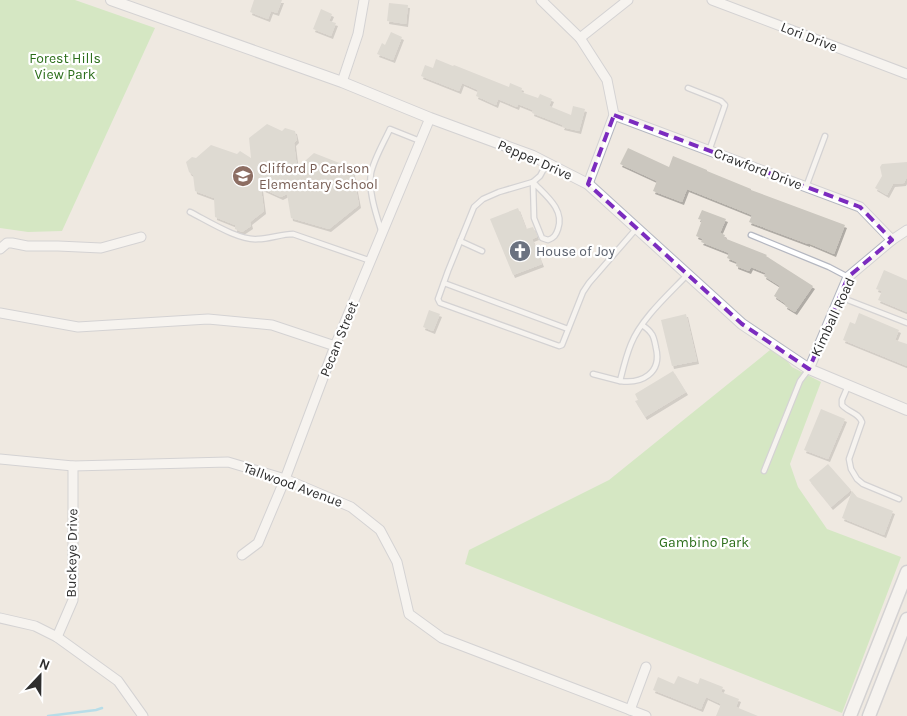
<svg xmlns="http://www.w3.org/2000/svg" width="907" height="716" font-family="Karla,sans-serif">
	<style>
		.green { fill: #b6e59e }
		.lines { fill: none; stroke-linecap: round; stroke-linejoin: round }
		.stream { stroke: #75cff0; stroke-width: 2.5 }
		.building { fill: #cbc7bf; filter: url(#shadow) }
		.service-casing { stroke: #b4b7c1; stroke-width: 7 }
		.minor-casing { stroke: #b4b7c1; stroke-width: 11 }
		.tertiary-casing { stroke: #b4b7c1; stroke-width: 12 }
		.secondary-casing { stroke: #b4b7c1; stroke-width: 15 }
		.service { stroke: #fff; stroke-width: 4.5 }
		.minor { stroke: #fff; stroke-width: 9 }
		.tertiary { stroke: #fff; stroke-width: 10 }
		.secondary { stroke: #fff; stroke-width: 12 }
		.marked { fill: none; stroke: #7b2cbf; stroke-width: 4; stroke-dasharray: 10 6; stroke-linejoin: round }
		.labels { text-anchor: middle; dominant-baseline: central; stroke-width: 4.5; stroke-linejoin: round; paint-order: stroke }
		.street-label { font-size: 14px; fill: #2e2e2e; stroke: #fff }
		.park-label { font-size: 14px; fill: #2c6e1b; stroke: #fff }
		.education-label { font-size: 14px; fill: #785e54; stroke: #fff; text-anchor: start }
		.worship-label { font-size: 14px; fill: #5b616d; stroke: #fff; text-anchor: start }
	</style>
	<defs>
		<filter id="shadow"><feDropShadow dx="2" dy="3" stdDeviation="0" flood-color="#0004"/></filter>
	</defs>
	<rect width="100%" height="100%" fill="#efe9e1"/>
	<g class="green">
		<path d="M0 0H75L155 28 62 231 28 232 0 228Z"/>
		<path d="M775 346 792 367 821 382 790 464 798 487 827 529 901 557 842 713 465 564 469 550 609 480Z"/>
	</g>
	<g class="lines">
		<path class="stream" d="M48 716 96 710 102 708"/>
	</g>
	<g class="building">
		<path d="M254 0H282L277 13 271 11 268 19 250 12Z"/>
		<path d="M389 3 408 5 406 24 387 21Z"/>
		<path d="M321 9 332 14 329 21 336 23 331 36 313 29Z"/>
		<path d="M391 32 402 37 393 60 377 54 382 43 385 45Z"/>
		<path d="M436 59 453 66 454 65 509 87 510 83 522 88 521 92 538 98 540 94 552 99 549 106 571 115 573 106 585 109 579 131 562 127 563 125 532 113 533 110 518 104 517 107 498 99 496 105 476 96 478 90 462 83 459 91 421 76 425 65 433 68Z"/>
		<path d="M267 124 282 131 285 128 295 131 297 140 294 143 297 168 314 153 352 168 359 205 329 229 291 218 287 194 281 197 261 188 264 211 250 222 251 226 242 232 235 229V225L215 217 214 198 195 191 193 175 189 172 186 162 192 157 196 158 211 145 237 154 240 151 251 158 249 138Z"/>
		<path d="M628 148 669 167 673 156 707 170V171L751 189V190L845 225 834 254 808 243V244L749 222 752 215 687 189 682 202 653 191 657 181 620 164Z"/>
		<path d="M907 162V177L904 183 893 184 887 195 875 188 882 176 880 167 882 164Z"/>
		<path d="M518 208 526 229 533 227 537 237 532 239 542 264 513 275 490 219Z"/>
		<path d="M702 210 726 219 720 233 725 235 724 238 767 255 766 256 813 286 795 312 785 306 786 304 774 296 780 286 764 276 766 273 751 267 749 271 736 266 737 262 727 258 729 253 701 242 703 239 696 236 702 220 698 219Z"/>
		<path d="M884 270 907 280V312L878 300 882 291 876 289Z"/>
		<path d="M429 310 440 314 433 331 423 327Z"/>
		<path d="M859 313 899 330 895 340 907 344V366L843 340 850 322 855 324Z"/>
		<path d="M686 314 697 361 672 366 661 320Z"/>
		<path d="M673 371 686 392 645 417 635 401 638 400 635 394Z"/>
		<path d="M821 409 845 419 828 459 804 450Z"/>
		<path d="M828 464 851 490 831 507 809 480Z"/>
		<path d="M852 491 857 497 893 511 884 535 842 518Z"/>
		<path d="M678 676 698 684 700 678 723 687 721 692 739 699 736 707 758 716H716L721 704 706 697 701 709 653 690 658 677 674 684Z"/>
	</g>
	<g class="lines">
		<g class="service-casing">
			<g id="service">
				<path d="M688 88 721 101 725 105 709 151"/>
				<path d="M547 163 540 176 533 182 499 192 483 199 474 207 448 271 438 299 440 303 559 346 562 345 583 292 589 283 636 229"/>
				<path d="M533 182C545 195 565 209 558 229 556 235 554 238 548 240L542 238 534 218Z"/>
				<path d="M806 187 825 136"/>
				<path d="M190 212C208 221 239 241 258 239 270 239 281 234 293 234L371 261"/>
				<path d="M381 230C376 214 368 190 371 173 374 159 384 142 390 129L420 141"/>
				<path d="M751 235 829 267 848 277"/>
				<path d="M460 241 482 251"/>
				<path d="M444 283 568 329"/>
				<path d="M840 297 907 323"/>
				<path d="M642 325C645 327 649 330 651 333 654 336 655 343 656 348 662 373 642 384 620 381 623 369 626 356 631 344 641 319 668 295 687 275"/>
				<path d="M593 374 620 381"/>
				<path d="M848 386 842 400V405C848 412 859 413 862 422L849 459 851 469 857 479 863 484 899 499"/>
				<path d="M764 471 800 381 809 369"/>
			</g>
		</g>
		<g class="minor-casing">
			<g id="minor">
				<path d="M541 0 580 38 607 80 614 115 588 184"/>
				<path d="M712 0 907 74"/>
				<path d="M580 38 628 0"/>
				<path d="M342 82 358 34 364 0"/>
				<path d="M614 115 860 207 892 240"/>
				<path d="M0 249 7 243H12L27 246H58L101 248 141 237"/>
				<path d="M0 313 78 327 208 319 272 325 335 346"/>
				<path d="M809 369 848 277 892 240 907 230"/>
				<path d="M0 459 73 466 228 462 285 479 351 507 380 530 397 562 409 614 442 638 646 716"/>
				<path d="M242 555 258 543 285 479 335 346 430 118"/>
				<path d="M0 618 35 626 57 637 118 681 143 716"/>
				<path d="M57 637 73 600V466"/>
				<path d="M630 710 646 667"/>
			</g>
		</g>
		<g class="tertiary-casing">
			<path id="tertiary" d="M111 0 342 82 430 118 533 156 588 184 742 324 809 369 907 410"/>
		</g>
		<g class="secondary-casing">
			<g id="secondary">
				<path d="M850 716 907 572"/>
				<path d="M869 716 907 619"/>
			</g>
		</g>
		<use href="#service" class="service"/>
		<use href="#minor" class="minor"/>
		<use href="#tertiary" class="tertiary"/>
		<use href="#secondary" class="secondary"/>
	</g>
	<path d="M0 0H907V716H0ZM614 115 860 207 892 240 848 277 809 369 742 324 588 184Z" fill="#efe9e1" fill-opacity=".55" fill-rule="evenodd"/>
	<path class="marked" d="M614 115 860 207 892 240 848 277 809 369 742 324 588 184Z"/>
	<defs>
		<g id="school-disc" transform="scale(1.125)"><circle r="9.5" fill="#8d6e63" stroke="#fff"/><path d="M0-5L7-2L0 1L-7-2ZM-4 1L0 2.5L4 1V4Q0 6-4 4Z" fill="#fff"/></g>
		<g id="church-disc" transform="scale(1.125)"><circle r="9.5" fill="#6b7280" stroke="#fff"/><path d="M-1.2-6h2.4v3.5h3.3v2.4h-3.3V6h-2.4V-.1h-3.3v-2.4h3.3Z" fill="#fff"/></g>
	</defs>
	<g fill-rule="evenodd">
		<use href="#school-disc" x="243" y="176"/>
		<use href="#church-disc" x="520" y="251"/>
	</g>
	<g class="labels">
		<g class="street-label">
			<text transform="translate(809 37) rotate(21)">Lori Drive</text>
			<text transform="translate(535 160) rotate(24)">Pepper Drive</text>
			<text transform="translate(758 169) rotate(21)">Crawford Drive</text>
			<text transform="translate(833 317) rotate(-65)">Kimball Road</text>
			<text transform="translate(339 339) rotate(-68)">Pecan Street</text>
			<text transform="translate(293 485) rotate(20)">Tallwood Avenue</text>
			<text transform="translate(72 553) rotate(-89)">Buckeye Drive</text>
		</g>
		<g class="park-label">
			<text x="65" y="58">Forest Hills<tspan x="65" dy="16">View Park</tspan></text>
			<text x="704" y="542">Gambino Park</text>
		</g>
		<g class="education-label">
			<text x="259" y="168">Clifford P Carlson<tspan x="259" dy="16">Elementary School</tspan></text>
		</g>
		<g class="worship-label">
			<text x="536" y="251">House of Joy</text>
		</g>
	</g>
	<g transform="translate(40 676) rotate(22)" stroke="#ffffff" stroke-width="4" paint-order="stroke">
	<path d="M0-4L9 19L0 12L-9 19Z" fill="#2e2e2e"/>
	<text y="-8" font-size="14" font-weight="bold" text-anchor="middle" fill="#2e2e2e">N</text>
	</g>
</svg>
